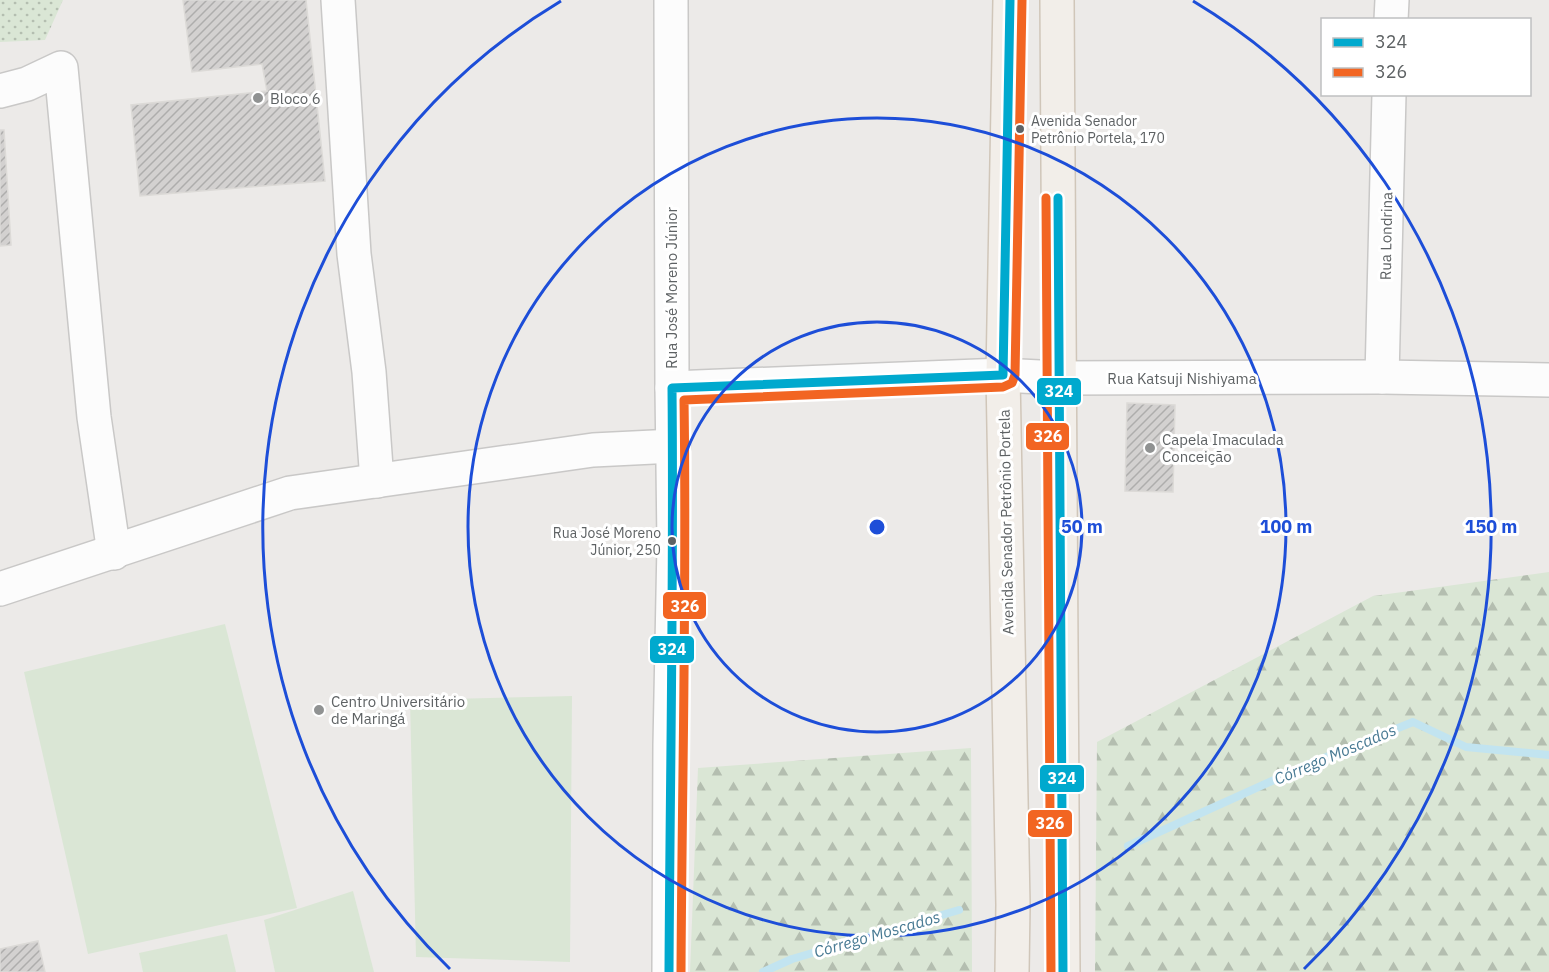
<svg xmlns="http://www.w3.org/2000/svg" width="1549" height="972" font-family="'IBM Plex Sans',sans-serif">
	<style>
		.grass { fill: url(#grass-dots) }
		.forest { fill: url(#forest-firs) }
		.pitch { fill: #dae6d5 }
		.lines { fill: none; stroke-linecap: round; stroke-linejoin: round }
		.stream { stroke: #c2e4f0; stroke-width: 8 }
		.building { fill: url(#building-hatch); stroke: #dcdad7; stroke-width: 1.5 }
		.minor-casing { stroke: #c9c8c7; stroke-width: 36 }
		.major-casing { stroke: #d0c6b9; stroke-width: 36 }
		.minor { stroke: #fcfcfc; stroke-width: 33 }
		.major { stroke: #f2eee9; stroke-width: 33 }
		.bus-1-casing { stroke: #fff; stroke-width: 14 }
		.bus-2-casing { stroke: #fff; stroke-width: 14 }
		.bus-1 { stroke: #00a9ce; stroke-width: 9 }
		.bus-2 { stroke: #f26522; stroke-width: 9 }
		.ring { fill: none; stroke: #1d4ed8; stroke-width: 3 }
		.poi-dot { fill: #909292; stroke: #fff; stroke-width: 2 }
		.bus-dot { fill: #5e6264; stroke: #fff; stroke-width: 2 }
		.labels { text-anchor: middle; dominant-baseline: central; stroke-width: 6; stroke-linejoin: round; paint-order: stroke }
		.bus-label { font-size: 14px; fill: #5e6264; stroke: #fff; text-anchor: start }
		.poi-label { font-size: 15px; fill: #5e6264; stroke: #fff; text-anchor: start }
		.street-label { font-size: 15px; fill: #5e6264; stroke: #fff }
		.water-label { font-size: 16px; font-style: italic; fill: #487a93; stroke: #fff }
		.centre { fill: #1d4ed8; stroke: #fff; stroke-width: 3 }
		.ring-label { font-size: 18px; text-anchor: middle; font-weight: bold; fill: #1d4ed8; stroke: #fff; stroke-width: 6; stroke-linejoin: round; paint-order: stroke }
		.line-badge { stroke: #fff; stroke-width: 2 }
		.badge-label { font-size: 16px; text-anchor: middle; font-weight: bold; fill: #fff }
	</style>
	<defs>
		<pattern id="grass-dots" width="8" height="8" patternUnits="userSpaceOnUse" patternTransform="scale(1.5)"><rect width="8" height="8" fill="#dae6d5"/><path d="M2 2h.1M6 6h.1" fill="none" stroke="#b4beb0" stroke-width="1.8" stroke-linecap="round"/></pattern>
		<pattern id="forest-firs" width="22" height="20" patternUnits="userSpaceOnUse" patternTransform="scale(1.5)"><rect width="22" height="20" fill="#dae6d5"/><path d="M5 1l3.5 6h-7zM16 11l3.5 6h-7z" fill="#b4beb0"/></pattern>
		<pattern id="building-hatch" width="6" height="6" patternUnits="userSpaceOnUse" patternTransform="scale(1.5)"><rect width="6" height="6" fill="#d3d1d0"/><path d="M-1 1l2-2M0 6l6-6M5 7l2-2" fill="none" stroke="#aeadac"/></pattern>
	</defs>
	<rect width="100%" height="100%" fill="#eceae8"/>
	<path class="grass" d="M0 0H63L45 40 0 42Z"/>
	<g class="forest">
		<path d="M1549 572V972H1095L1097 742 1373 596Z"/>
		<path d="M971 748 972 972H690L698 768Z"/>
	</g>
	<g class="pitch">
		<path d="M225 624 297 908 88 954 24 672Z"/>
		<path d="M572 696 570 962 416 957 410 700Z"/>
		<path d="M353 891 374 972H275L264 920Z"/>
		<path d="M227 934 236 972H143L139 953Z"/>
	</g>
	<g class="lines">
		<g class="stream">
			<path d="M1128 846 1314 762 1413 722 1466 747 1549 755"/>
			<path d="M763 972 792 959 959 910"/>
		</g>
	</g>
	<g class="building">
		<path d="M183 0H306L325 181 140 196 131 105 267 91 262 64 192 72Z"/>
		<path d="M0 130H4L11 245 0 246Z"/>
		<path d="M1127 403 1175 405 1173 492 1125 491Z"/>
		<path d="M38 941 45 972H0V949Z"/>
	</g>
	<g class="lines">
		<g class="minor-casing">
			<g id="minor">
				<path d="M338 0 354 254 369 372 377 481"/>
				<path d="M1391 20 1392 0"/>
				<path d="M0 91 27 84 61 68 94 417 114 553"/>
				<path d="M1382 377 1389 94"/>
				<path d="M672 388 1003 375 1059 378 1382 377 1549 380"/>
				<path d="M0 589 290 493 593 450 674 446"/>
				<path d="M669 972 670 745 674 544 672 388 671 0"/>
			</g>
		</g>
		<g class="major-casing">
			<g id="major">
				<path d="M1010 0 1003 375 1013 905 1012 972"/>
				<path d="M1057 0 1063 972"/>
			</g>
		</g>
		<use href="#minor" class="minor"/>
		<use href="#major" class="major"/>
		<g class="bus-1-casing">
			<g id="bus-1">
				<path d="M1058 198 1063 972"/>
				<path d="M669 972C670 777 674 583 672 388L1003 375 1010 0"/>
			</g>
		</g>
		<g class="bus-2-casing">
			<g id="bus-2">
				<path d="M1046 198 1051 972"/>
				<path d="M681 972C682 781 687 590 684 400L1003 387 1012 383 1015 375 1022 0"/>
			</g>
		</g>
		<use href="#bus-1" class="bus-1"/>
		<use href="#bus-2" class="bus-2"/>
	</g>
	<g class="ring">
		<circle cx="877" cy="527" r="205"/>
		<circle cx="877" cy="527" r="409"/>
		<path d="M450 969A614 614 0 0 1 561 1M1193 1A614 614 0 0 1 1304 969"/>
	</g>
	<g class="poi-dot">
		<circle cx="258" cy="98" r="6"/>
		<circle cx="1150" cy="448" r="6"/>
		<circle cx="319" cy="710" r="6"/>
	</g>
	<g class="bus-dot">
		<circle cx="1020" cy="129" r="5"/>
		<circle cx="672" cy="541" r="5"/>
	</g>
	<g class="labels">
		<g class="bus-label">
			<text x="1031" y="121">Avenida Senador<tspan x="1031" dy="17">Petrônio Portela, 170</tspan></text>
			<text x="661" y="533" text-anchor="end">Rua José Moreno<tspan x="661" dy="17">Júnior, 250</tspan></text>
		</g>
		<g class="poi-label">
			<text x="270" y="98">Bloco 6</text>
			<text x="1162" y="439">Capela Imaculada<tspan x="1162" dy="17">Conceição</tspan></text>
			<text x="331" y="701">Centro Universitário<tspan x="331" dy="17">de Maringá</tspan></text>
		</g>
		<g class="street-label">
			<text transform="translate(1386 236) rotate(-89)">Rua Londrina</text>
			<text transform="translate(671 288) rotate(-90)">Rua José Moreno Júnior</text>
			<text x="1182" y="378">Rua Katsuji Nishiyama</text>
			<text transform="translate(1006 522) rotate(-91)">Avenida Senador Petrônio Portela</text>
		</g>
		<g class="water-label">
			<text transform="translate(1335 754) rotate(-23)">Córrego Moscados</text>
			<text transform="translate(877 934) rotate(-16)">Córrego Moscados</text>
		</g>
	</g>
	<circle cx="877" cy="527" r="9" class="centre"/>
	<g class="ring-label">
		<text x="1082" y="533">50 m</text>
		<text x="1286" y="533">100 m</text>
		<text x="1491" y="533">150 m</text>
	</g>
	<g class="line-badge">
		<rect x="1036" y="377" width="46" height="29" rx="6" fill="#00a9ce"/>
		<rect x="1025" y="422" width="45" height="29" rx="6" fill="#f26522"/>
		<rect x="662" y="591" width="45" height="29" rx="6" fill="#f26522"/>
		<rect x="649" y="635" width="46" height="29" rx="6" fill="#00a9ce"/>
		<rect x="1039" y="764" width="46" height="29" rx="6" fill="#00a9ce"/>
		<rect x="1027" y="809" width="46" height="29" rx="6" fill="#f26522"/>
	</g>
	<g class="badge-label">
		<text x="1059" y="397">324</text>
		<text x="1048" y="442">326</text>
		<text x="685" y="612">326</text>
		<text x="672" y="655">324</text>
		<text x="1062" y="784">324</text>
		<text x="1050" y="829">326</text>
	</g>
	<rect x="1321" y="18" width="210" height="78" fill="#ffffff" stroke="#bfc0c1" stroke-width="1.5"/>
	<rect x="1333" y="38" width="30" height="9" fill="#00a9ce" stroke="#bfc0c1" stroke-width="1.5"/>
	<text x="1375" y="48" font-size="18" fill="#5e6264">324</text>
	<rect x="1333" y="68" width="30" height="9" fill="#f26522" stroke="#bfc0c1" stroke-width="1.5"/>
	<text x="1375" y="78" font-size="18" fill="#5e6264">326</text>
</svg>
